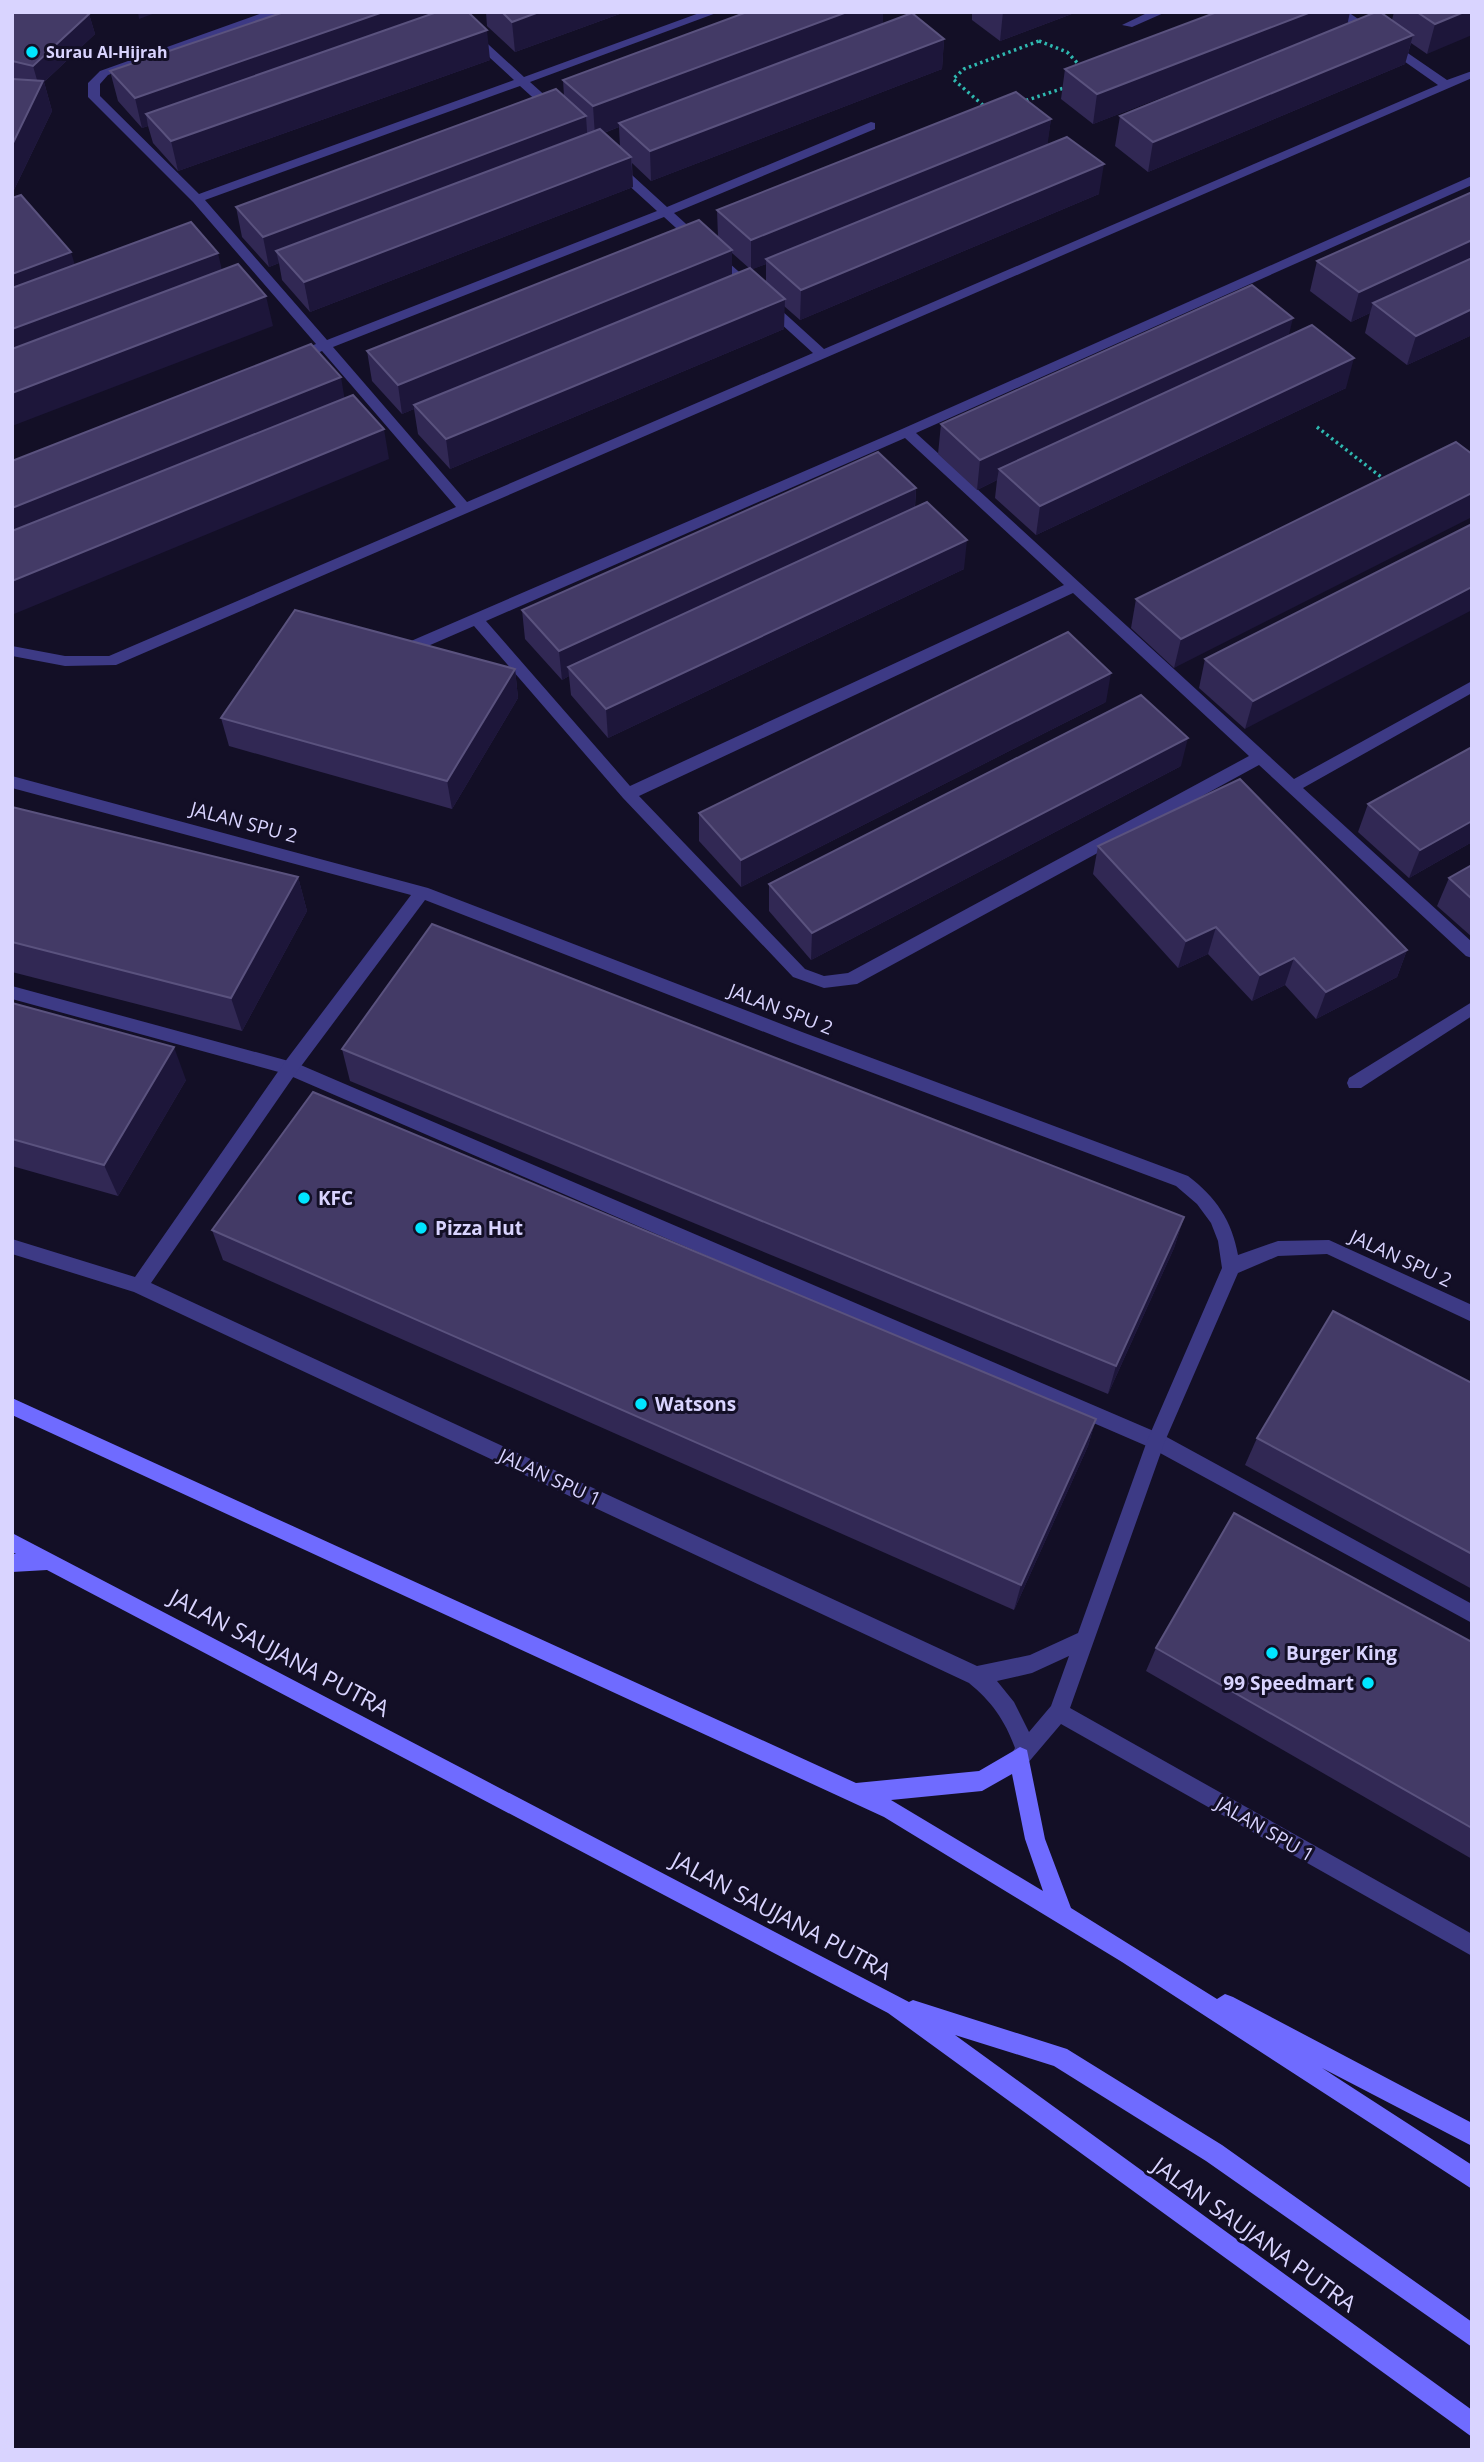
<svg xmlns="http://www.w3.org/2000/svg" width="1484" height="2462" font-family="'Open Sans',sans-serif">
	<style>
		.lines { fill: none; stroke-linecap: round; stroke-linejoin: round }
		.path { stroke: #2fb8b0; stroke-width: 3.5; stroke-dasharray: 2.5 3.5; stroke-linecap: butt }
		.service { fill: #3d3a85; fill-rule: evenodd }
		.minor { fill: #3d3a85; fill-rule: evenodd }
		.secondary { fill: #6f6bff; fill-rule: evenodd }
		.wall { fill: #312854; fill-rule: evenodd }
		.shaded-wall { fill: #1d163a }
		.building { fill: #433a66; stroke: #5a527e; stroke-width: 2 }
		.poi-dot { fill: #00e5ff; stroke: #130f26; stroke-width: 2.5 }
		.labels { text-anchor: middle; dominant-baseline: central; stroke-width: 6; stroke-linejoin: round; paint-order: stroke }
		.far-poi-label { font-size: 16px; font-weight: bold; fill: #d9d4ff; stroke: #130f26; text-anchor: start }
		.street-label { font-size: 19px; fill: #d9d4ff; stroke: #130f26 }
		.poi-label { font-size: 19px; font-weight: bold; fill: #d9d4ff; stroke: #130f26; text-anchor: start }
		.near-street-label { font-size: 23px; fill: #d9d4ff; stroke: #130f26 }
	</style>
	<rect width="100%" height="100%" fill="#130f26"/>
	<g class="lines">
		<g class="path">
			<path d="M1039 41 1067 52 1088 74 1070 86 997 110 985 107 953 79 964 69Z"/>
			<path d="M1317 427 1385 480"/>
		</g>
		<path class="service" d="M12 986 296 1063 1163 1435 1472 1604V1623L1149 1447 286 1074 12 999Z"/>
		<g class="minor">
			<path d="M265 12H283L108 75 100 84V96L199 194 514 80 440 12H453L524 77 702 12H719L530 82 559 108V114H551L520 86 205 200 327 340 657 211 613 171V165H621L667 207 871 122 875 123V129L674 213 824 349 1438 85 1334 12H1348L1447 80 1472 71V78L116 665 65 666 12 656V646L65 656H109L456 507 322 351 301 360H291V354L316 344 193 202 88 97V83L100 71ZM664 217 813 353 467 502 333 347Z"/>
			<path d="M1149 12H1166L1132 27 1122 25Z"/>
			<path d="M1472 176V185L916 433 1294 779 1472 681V693L1303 788 1472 942V958L1466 956 1259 765 857 984 824 988 793 977 623 798 474 626 421 649 416 650 409 645 411 641 902 429ZM905 438 1064 585 630 786 486 621ZM1073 593 1249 756 848 973 824 976 805 969 639 796Z"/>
			<path d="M12 776 428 888 802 1032 1188 1176C1216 1197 1232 1221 1238 1255L1278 1241 1329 1240 1472 1305V1322L1327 1254 1278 1256 1238 1273 1165 1441 1070 1708 1472 1934V1956L1061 1724 1027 1764 1020 1767 1013 1764 1010 1757 1015 1748C1005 1720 991 1701 969 1683L134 1292 12 1254V1239L135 1277 284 1063 411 895 12 788ZM425 900 790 1042 1176 1186 1197 1204 1211 1223 1218 1241 1222 1268 1147 1441 1078 1633 1030 1655 977 1666 151 1283 296 1073ZM1069 1656 1051 1706 1029 1732 1014 1702 997 1681 1032 1673Z"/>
			<path d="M1472 1002V1016L1361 1088H1349L1347 1083 1349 1078Z"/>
		</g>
		<g class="secondary">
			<path d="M12 1398 856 1783 979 1771 1020 1747 1027 1750 1045 1839 1071 1908 1217 1999 1225 1994 1233 1997 1472 2123V2146L1322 2068 1472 2165V2189L1122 1962 884 1817 12 1415ZM1012 1774 1025 1839 1043 1891 891 1800 982 1791Z"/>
			<path d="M12 1533 909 2002 913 2000 1067 2049 1222 2145 1472 2322V2347L1206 2161 1054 2066 955 2035 1472 2410V2437L888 2013 47 1570 12 1572V1554H16L12 1552Z"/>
		</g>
	</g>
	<g class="wall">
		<path d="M486 12H625L515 52 487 26Z"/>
		<path d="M883 12V24L944 39 942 69 651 181 632 163 633 187 310 312 282 280 279 263 269 267 242 237 236 207 564 96 563 80ZM619 127 620 147 604 133Z"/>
		<path d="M972 12H1077L1000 41 972 20Z"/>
		<path d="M1394 12H1472L1427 54 1411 43 1405 64 1148 172 1115 146 1120 116 1275 53 1093 124 1061 99 1065 69 1347 24 1392 20Z"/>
		<path d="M12 13 89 14 95 34 44 82 52 111 12 194Z"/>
		<path d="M490 60 178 171 153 143 148 126 142 128 118 101 110 71Z"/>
		<path d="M1051 119 1047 144 1099 194 800 320 784 306V329L450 469 418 434 414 409 402 414 372 381 367 351 718 237 717 210ZM732 253 749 268 732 275ZM766 264V282L752 269Z"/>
		<path d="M1472 192V335L1407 365 1365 333 1370 313 1351 322 1310 291 1317 261Z"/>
		<path d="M1289 336 1346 388 1036 535 995 498 997 480 977 490 938 454 941 424Z"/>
		<path d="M1472 454 1174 668 1131 628 1136 599Z"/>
		<path d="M916 488 915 508 964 569 608 738 571 695 569 676 562 680 525 639 522 610Z"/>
		<path d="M1472 524 1245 729 1199 688 1205 659Z"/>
		<path d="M515 669 518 698 452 809 229 746 221 718Z"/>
		<path d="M1106 702 741 887 699 841V813Z"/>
		<path d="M1472 747V842L1409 878 1358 832 1368 804Z"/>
		<path d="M1181 766 811 960 769 911V884Z"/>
		<path d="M12 807 298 877 307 911 242 1031 12 972Z"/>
		<path d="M1098 846 1407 950 1397 977 1316 1019 1285 985 1252 1001 1208 954 1178 968 1093 874Z"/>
		<path d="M1472 865V937L1437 906 1449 878Z"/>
		<path d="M12 1003 186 1080 118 1196 12 1166Z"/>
		<path d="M342 1049 1184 1217 1174 1248 1108 1394 350 1081Z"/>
		<path d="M212 1230 1096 1419 1088 1446 1014 1610 223 1260Z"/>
		<path d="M1472 1383V1589L1245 1465 1257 1438Z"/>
		<path d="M1472 1642V1859L1146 1671 1156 1648Z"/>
	</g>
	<g class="shaded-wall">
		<path d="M138 12H158L139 19Z"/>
		<path d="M383 12H449L146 114 148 126 142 128 135 98Z"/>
		<path d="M539 12H625L515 52 512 22Z"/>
		<path d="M847 12H883V28L619 123V127L595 136 593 106Z"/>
		<path d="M1003 12H1077L1000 41Z"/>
		<path d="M1311 12H1350L1347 26 1093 124 1097 94Z"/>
		<path d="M1464 12H1472V35L1427 54 1435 24Z"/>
		<path d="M89 14 95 34 44 82 52 111 12 194V145L39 87 33 66Z"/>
		<path d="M487 30 490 60 178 171 171 141Z"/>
		<path d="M1413 35 1405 64 1148 172 1153 142Z"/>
		<path d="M944 39 942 69 651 181 650 151Z"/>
		<path d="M586 116 588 146 276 251 279 263 269 267 263 237Z"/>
		<path d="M1051 119 1047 149 766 259V264L751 270V240Z"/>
		<path d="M631 157 633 187 310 312 304 282Z"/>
		<path d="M1104 164 1099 194 800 320 801 290Z"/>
		<path d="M1472 240V266L1373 303 1370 313 1351 322 1359 292Z"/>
		<path d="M732 250V280L414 405V409L402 414 398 385Z"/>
		<path d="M71 252 80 282 12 307V274Z"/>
		<path d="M218 253 225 283 12 363V329Z"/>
		<path d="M266 296 273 326 12 426V393Z"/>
		<path d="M785 299 784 329 450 469 446 439Z"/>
		<path d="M1472 309V335L1407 365 1416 336Z"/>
		<path d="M1293 318 1286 347 999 469 997 480 977 490 980 460Z"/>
		<path d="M1354 358 1346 388 1036 535 1040 506Z"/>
		<path d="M341 377 346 407 12 542V508Z"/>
		<path d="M384 429 389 459 14 614 12 609V581Z"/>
		<path d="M916 488 914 518 568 667 569 676 562 680 559 651Z"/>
		<path d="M1472 493V517L1174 668 1181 639Z"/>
		<path d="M967 540 964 569 608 738 606 709Z"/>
		<path d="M1472 587V610L1245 729 1253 701Z"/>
		<path d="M515 669 518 698 452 809 447 781Z"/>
		<path d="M1111 673 1106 702 741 887V860Z"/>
		<path d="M1188 738 1181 766 811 960 812 933Z"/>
		<path d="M1472 821V842L1409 878 1420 850Z"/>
		<path d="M298 877 307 911 242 1031 231 998Z"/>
		<path d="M1216 927 1208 954 1178 968 1186 941Z"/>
		<path d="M1407 950 1397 977 1316 1019 1326 992Z"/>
		<path d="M1294 958 1285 985 1252 1001 1260 975Z"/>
		<path d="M174 1047 186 1080 118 1196 104 1165Z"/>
		<path d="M1184 1217 1174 1248 1108 1394 1116 1366Z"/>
		<path d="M1096 1419 1088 1446 1014 1610 1021 1585Z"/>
	</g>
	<g class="building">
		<path d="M13 12H84L89 14 33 66 12 61Z"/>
		<path d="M284 12H383L135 98 110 71Z"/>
		<path d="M437 12H468L487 30 171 141 146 114Z"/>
		<path d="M502 12H539L512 22Z"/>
		<path d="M747 12H847L593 106 563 80Z"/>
		<path d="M1217 12H1311L1097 94 1065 69Z"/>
		<path d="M1376 12H1380L1413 35 1153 142 1120 116Z"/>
		<path d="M1417 12H1464L1435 24Z"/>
		<path d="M912 13 944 39 650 151 619 123Z"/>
		<path d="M12 79 43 81 12 145Z"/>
		<path d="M556 89 586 116 263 237 236 207Z"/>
		<path d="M1016 92 1051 119 751 240 717 210Z"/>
		<path d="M600 129 631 157 304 282 276 251Z"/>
		<path d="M1067 137 1104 164 801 290 766 259Z"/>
		<path d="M1472 192V240L1359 292 1317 261Z"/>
		<path d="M21 195 71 252 12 274V198Z"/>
		<path d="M699 220 732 250 398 385 367 351Z"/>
		<path d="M191 222 218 253 12 329V288Z"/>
		<path d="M1472 258V309L1416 336 1373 303Z"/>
		<path d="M238 264 266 296 12 393V349Z"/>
		<path d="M750 268 785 299 446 439 414 405Z"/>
		<path d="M1252 285 1293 318 980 460 941 424Z"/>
		<path d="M1312 325 1354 358 1040 506 999 469Z"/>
		<path d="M311 344 341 377 12 508V461Z"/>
		<path d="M353 395 384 429 12 581V531Z"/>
		<path d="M1456 442 1472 454V493L1181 639 1136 599Z"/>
		<path d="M878 452 916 488 559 651 522 610Z"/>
		<path d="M927 502 967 540 606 709 568 667Z"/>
		<path d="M1472 524V587L1253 701 1205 659Z"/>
		<path d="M295 610 515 669 447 781 221 718Z"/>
		<path d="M1068 632 1111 673 741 860 699 813Z"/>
		<path d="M1141 695 1188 738 812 933 769 884Z"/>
		<path d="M1472 747V821L1420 850 1368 804Z"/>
		<path d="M1240 779 1407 950 1326 992 1294 958 1260 975 1216 927 1186 941 1098 846Z"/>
		<path d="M12 807 298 877 231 998 12 942Z"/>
		<path d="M1472 865V899L1449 878Z"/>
		<path d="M432 924 1184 1217 1116 1366 342 1049Z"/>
		<path d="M12 1003 174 1047 104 1165 12 1139Z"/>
		<path d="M313 1092 1096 1419 1021 1585 212 1230Z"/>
		<path d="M1333 1311 1472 1383V1554L1257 1438Z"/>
		<path d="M1234 1513 1472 1642V1828L1156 1648Z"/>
	</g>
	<g class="poi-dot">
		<circle cx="32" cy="52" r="7"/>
		<circle cx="304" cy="1198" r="7"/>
		<circle cx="421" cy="1228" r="7"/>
		<circle cx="641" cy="1404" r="7"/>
		<circle cx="1272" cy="1653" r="7"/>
		<circle cx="1368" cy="1683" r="7"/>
	</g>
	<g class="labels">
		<g class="far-poi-label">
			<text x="46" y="52">Surau Al-Hijrah</text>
		</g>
		<g class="street-label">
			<text transform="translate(244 822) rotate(15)">JALAN SPU 2</text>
			<text transform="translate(781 1009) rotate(21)">JALAN SPU 2</text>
			<text transform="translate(1401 1258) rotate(25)">JALAN SPU 2</text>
			<text transform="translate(550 1477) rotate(25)">JALAN SPU 1</text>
			<text transform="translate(1265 1829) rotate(30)">JALAN SPU 1</text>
		</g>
		<g class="poi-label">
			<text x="318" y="1198">KFC</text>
			<text x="435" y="1228">Pizza Hut</text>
			<text x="655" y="1404">Watsons</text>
			<text x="1286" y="1653">Burger King</text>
			<text x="1354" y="1683" text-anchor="end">99 Speedmart</text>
		</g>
		<g class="near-street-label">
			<text transform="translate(280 1652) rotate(28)">JALAN SAUJANA PUTRA</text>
			<text transform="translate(782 1915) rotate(28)">JALAN SAUJANA PUTRA</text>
			<text transform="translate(1255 2234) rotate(36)">JALAN SAUJANA PUTRA</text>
		</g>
	</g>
	<rect width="1484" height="2462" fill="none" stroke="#d9d4ff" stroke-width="28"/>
</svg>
